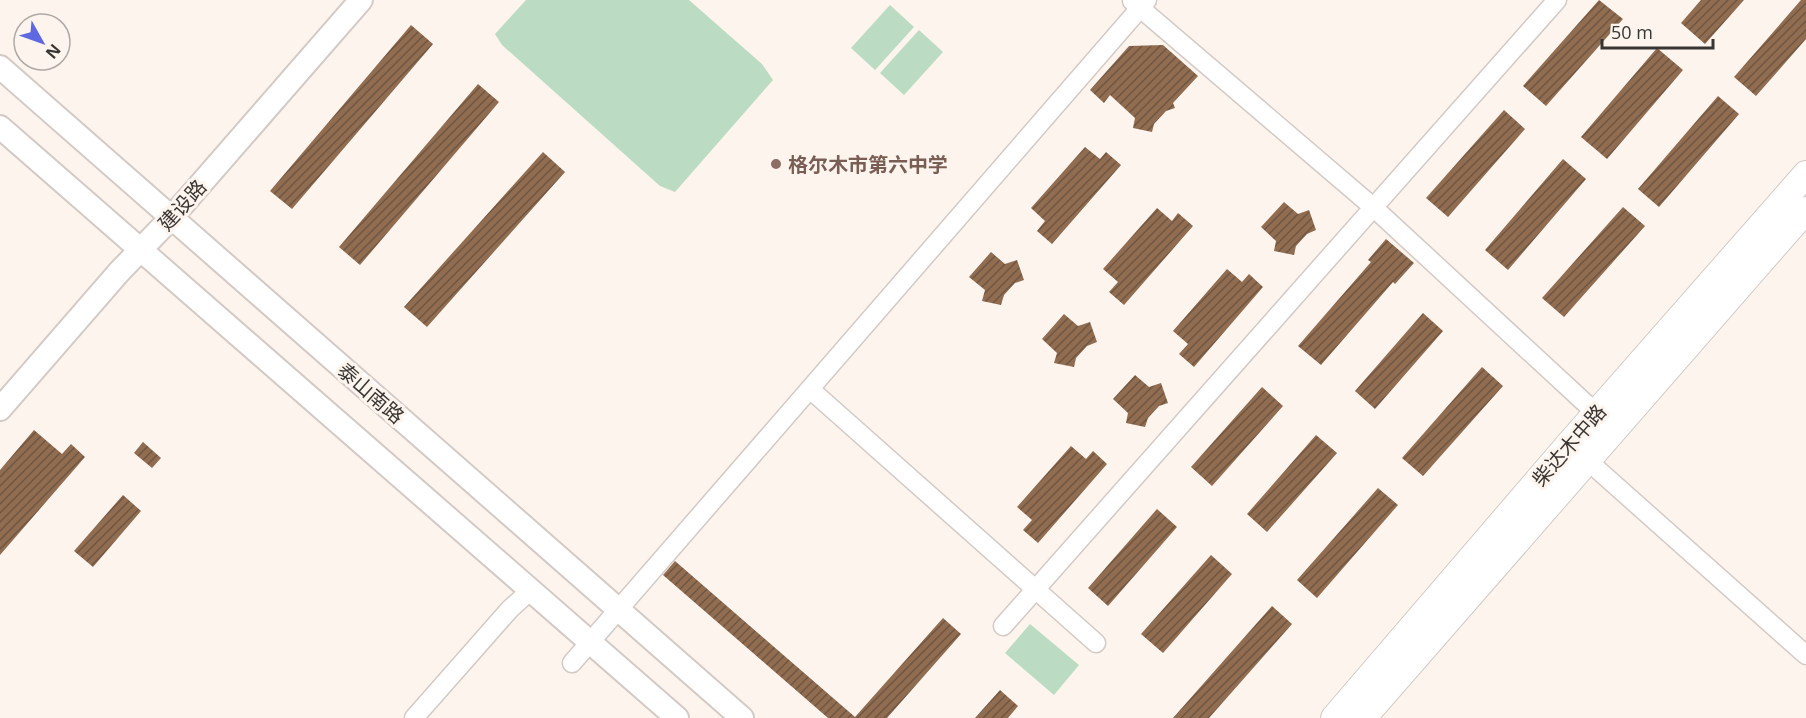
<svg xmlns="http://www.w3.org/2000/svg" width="1806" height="718" font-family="'Open Sans','Noto Sans SC',sans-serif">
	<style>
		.grass { fill: #bbdbc2 }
		.building { fill: url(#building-hatch) }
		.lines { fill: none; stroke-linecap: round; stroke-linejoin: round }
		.minor-casing { stroke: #d3cac5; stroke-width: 21 }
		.tertiary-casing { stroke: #d3cac5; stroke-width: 26 }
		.secondary-casing { stroke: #d3cac5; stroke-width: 28 }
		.minor { stroke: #fff; stroke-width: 18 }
		.tertiary { stroke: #fff; stroke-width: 22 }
		.secondary { stroke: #fff; stroke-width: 26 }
		.education-dot { fill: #8d6e63; stroke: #fdf4ee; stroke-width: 2 }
		.labels { text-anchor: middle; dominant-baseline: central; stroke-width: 6; stroke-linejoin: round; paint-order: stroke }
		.education-label { font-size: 20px; font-weight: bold; fill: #785e54; stroke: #fdf4ee; text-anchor: start }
		.street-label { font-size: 20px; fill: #383532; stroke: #fdf4ee }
	</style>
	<defs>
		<pattern id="building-hatch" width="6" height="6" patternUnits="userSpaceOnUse" patternTransform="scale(1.5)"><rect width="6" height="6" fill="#906c50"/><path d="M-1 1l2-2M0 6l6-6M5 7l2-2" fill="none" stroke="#705540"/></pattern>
	</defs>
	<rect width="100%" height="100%" fill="#fdf4ee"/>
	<g class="grass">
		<path d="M526 0H689L762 64 773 80 675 192 660 186 502 45 495 34Z"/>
		<path d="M890 5 914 27 875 70 851 48Z"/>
		<path d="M919 30 943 52 904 95 880 73Z"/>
		<path d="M1030 624 1079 665 1054 695 1005 653Z"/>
	</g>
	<g class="building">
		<path d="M1599 0 1623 19 1546 106 1523 86Z"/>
		<path d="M1701 0H1744L1705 44 1681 23Z"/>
		<path d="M1801 0H1806V39L1756 96 1734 77Z"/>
		<path d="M411 25 433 44 292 209 270 191Z"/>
		<path d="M1163 45 1198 76 1173 103 1175 108 1166 111 1154 124 1152 132 1133 128 1135 118 1110 95 1104 103 1090 90 1129 46Z"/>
		<path d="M1657 48 1683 70 1607 159 1581 137Z"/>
		<path d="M478 84 499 102 360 265 339 247Z"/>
		<path d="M1718 96 1739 114 1659 207 1638 189Z"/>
		<path d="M1504 110 1525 129 1448 217 1426 198Z"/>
		<path d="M1085 147 1100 159 1106 152 1121 165 1052 244 1037 231 1045 221 1031 208Z"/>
		<path d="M543 152 565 172 427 327 404 307Z"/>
		<path d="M1563 159 1586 179 1508 270 1485 250Z"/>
		<path d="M1284 202 1298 214 1309 210 1316 230 1307 234 1296 246 1294 255 1274 251 1276 241 1261 227Z"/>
		<path d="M1623 207 1645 226 1564 317 1542 298Z"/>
		<path d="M1157 208 1172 221 1178 213 1193 226 1124 305 1109 292 1118 282 1103 269Z"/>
		<path d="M1386 239 1414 263 1395 284 1393 282 1321 365 1298 346 1371 262 1368 260Z"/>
		<path d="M991 252 1005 264 1017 260 1024 280 1015 283 1004 295 1001 305 982 301 985 290 969 277Z"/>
		<path d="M1227 269 1242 282 1249 274 1263 287 1194 367 1179 354 1188 344 1173 331Z"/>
		<path d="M1423 313 1443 331 1375 409 1355 391Z"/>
		<path d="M1064 314 1078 326 1090 322 1097 342 1087 346 1076 358 1074 367 1054 363 1057 353 1042 339Z"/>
		<path d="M1482 367 1503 386 1423 476 1402 458Z"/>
		<path d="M1135 375 1149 387 1161 383 1168 403 1159 406 1148 418 1145 427 1126 423 1128 413 1113 399Z"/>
		<path d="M1262 387 1283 406 1212 486 1191 467Z"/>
		<path d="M34 430 62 454 71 444 85 457 0 555V470Z"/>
		<path d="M1316 435 1337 453 1267 532 1247 514Z"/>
		<path d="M143 442 161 458 152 468 134 453Z"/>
		<path d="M1071 446 1086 459 1093 451 1107 464 1038 543 1023 530 1032 520 1017 507Z"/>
		<path d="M1378 488 1398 505 1317 598 1297 580Z"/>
		<path d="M123 495 141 511 93 567 74 551Z"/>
		<path d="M1157 509 1177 527 1108 606 1088 588Z"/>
		<path d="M1211 555 1232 574 1163 653 1141 634Z"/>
		<path d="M675 561 855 717 943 618 961 634 887 718H828L663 575Z"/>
		<path d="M1272 606 1292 624 1209 718H1173Z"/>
		<path d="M1000 690 1018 706 1008 718H975Z"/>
	</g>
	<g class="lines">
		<g class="minor-casing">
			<g id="minor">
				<path d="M1132 1 1373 207 1597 414"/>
				<path d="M811 390 1096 643"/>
				<path d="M1579 453 1806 655"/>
				<path d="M1003 626 1557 0"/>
				<path d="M572 663 1147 0"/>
				<path d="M414 718 510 609 531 590"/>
			</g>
		</g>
		<g class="tertiary-casing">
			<g id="tertiary">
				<path d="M0 67 742 718"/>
				<path d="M0 127 677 718"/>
				<path d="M0 409 119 272 172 217 361 0"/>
			</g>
		</g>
		<g class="secondary-casing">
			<g id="secondary">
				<path d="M1334 718 1569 444 1806 174"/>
				<path d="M1363 718 1806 210"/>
			</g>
		</g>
		<use href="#minor" class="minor"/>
		<use href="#tertiary" class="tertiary"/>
		<use href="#secondary" class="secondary"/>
	</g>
	<circle class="education-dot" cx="776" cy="164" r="6"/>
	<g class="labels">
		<g class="education-label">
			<text x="788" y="164">格尔木市第六中学</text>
		</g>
		<g class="street-label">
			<text transform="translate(182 205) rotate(-48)">建设路</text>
			<text transform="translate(371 393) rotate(41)">泰山南路</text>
			<text transform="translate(1569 445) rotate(-49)">柴达木中路</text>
		</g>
	</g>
	<g transform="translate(42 42) rotate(130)"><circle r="28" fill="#fdf4ee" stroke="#aea8a3" stroke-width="1.5"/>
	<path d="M0-4.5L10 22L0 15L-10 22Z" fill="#5e69e1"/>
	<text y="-9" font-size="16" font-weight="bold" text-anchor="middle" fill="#383532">N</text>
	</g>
	<path d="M1602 39v9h111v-9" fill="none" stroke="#383532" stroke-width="3"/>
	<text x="1611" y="39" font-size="18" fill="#383532" stroke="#fdf4ee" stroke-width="4.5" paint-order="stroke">50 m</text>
</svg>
